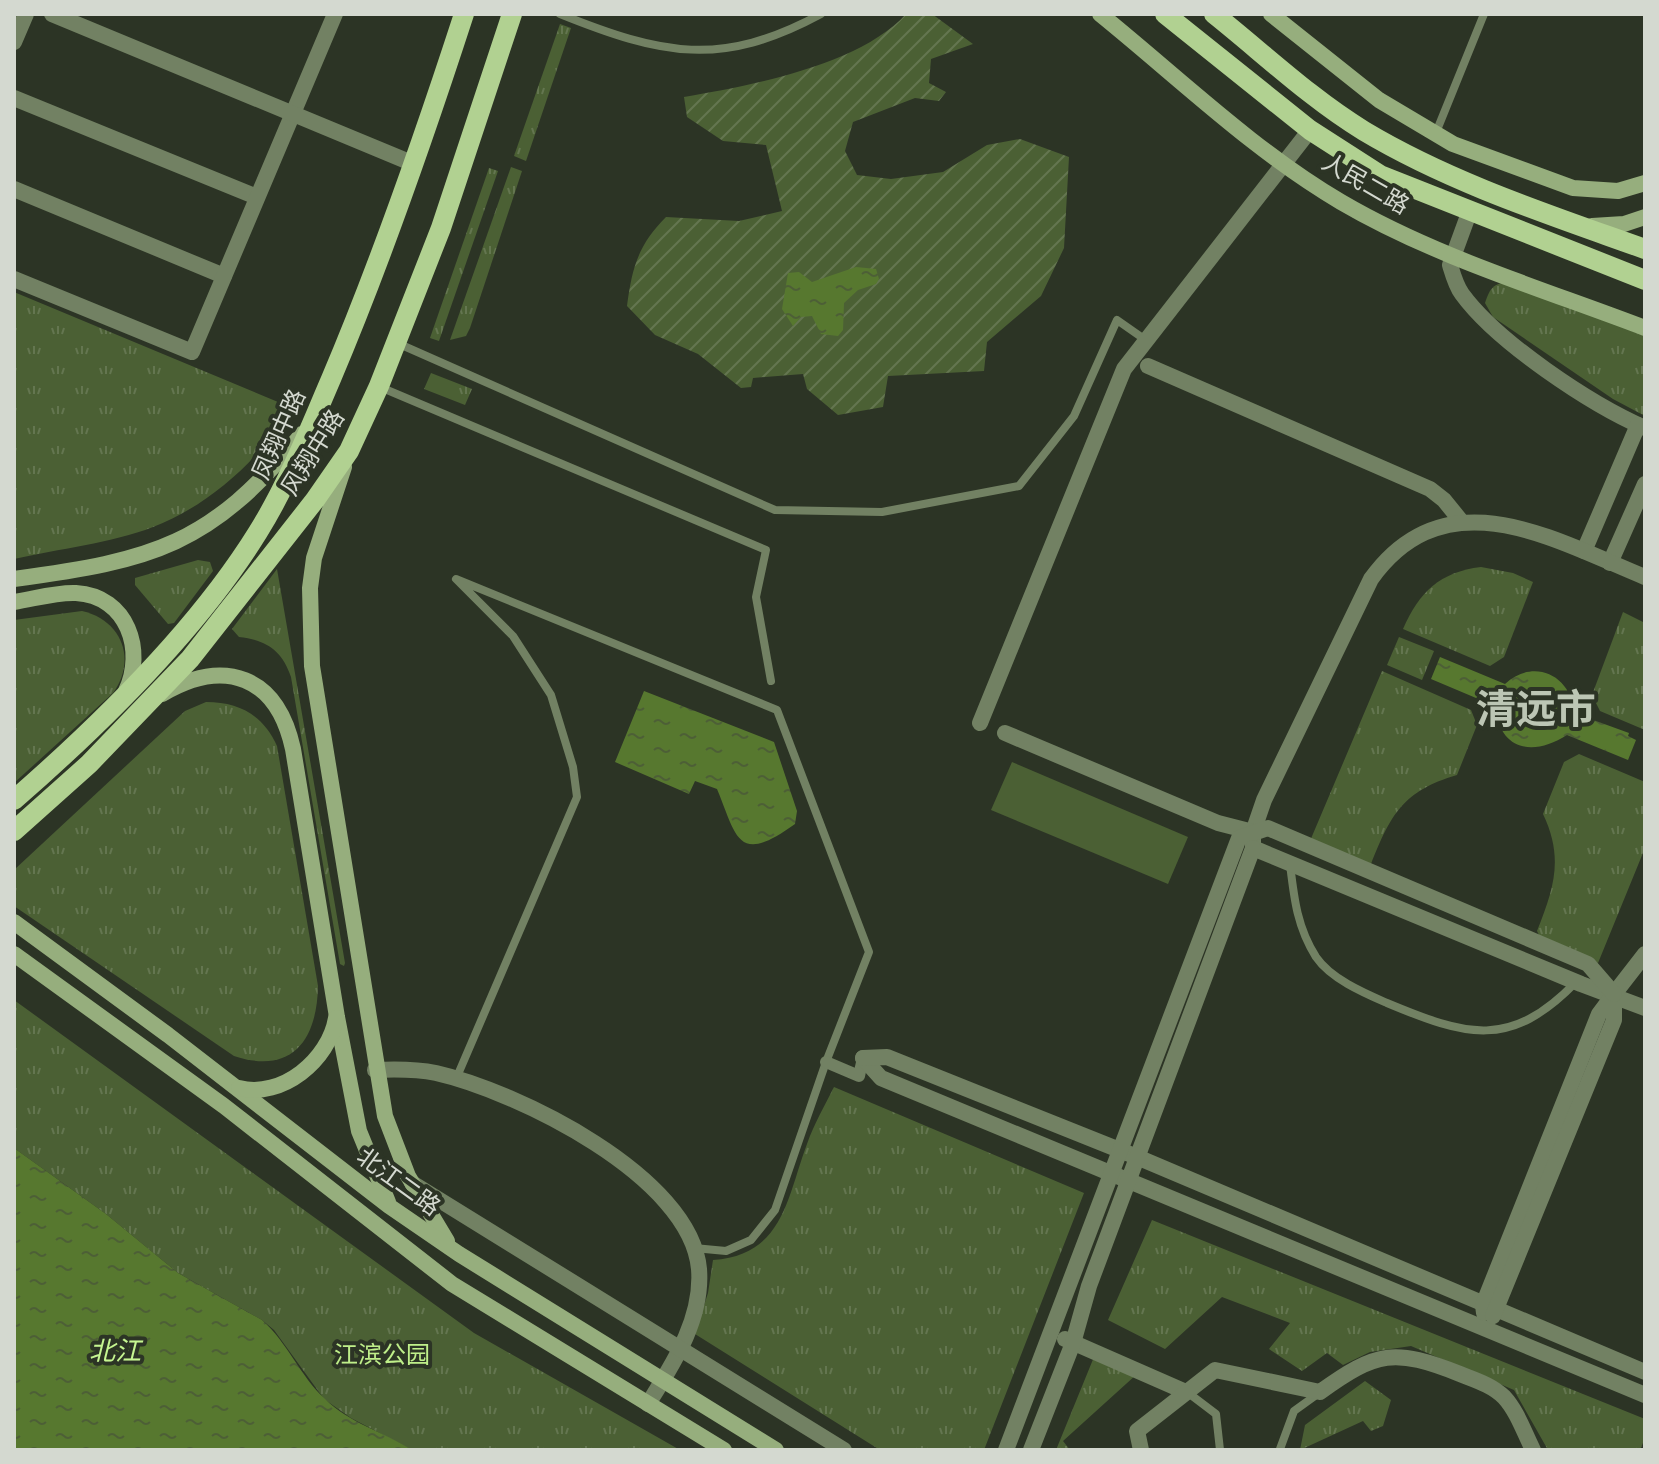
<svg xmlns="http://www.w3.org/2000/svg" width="1659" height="1464" font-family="'Public Sans','Noto Sans SC',sans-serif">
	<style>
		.grass { fill: url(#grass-tufts) }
		.garden { fill: url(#garden-furrows) }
		.pitch { fill: #4b6034 }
		.water { fill: url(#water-ripples) }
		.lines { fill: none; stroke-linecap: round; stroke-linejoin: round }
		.service { stroke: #728163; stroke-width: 8 }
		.pedestrian { stroke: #728163; stroke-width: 12 }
		.minor { stroke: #728163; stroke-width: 16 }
		.tertiary { stroke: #728163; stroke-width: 16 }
		.secondary { stroke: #96ae7d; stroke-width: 16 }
		.primary { stroke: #b1d191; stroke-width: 20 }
		.labels { text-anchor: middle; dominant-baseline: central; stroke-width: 8; stroke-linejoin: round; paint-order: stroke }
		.street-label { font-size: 24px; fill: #d4d9d0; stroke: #2c3425 }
		.park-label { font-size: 24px; fill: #bfef8a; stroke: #2c3425 }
		.water-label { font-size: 26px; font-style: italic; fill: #c6f691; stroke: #2c3425 }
		.town-label { font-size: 40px; font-weight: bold; fill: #bcc6b4; stroke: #2c3425 }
	</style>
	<defs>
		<pattern id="grass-tufts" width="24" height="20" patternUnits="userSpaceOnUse" patternTransform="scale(2)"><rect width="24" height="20" fill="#4b6034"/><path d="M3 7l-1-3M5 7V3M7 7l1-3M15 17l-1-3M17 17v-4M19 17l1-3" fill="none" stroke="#647650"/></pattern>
		<pattern id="garden-furrows" width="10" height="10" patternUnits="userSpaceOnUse" patternTransform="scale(2)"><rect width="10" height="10" fill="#4b6034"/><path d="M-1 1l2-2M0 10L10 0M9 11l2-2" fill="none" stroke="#647650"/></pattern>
		<pattern id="water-ripples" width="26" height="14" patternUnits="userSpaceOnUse" patternTransform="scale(2)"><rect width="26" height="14" fill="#57782f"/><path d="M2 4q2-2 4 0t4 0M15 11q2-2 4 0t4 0" fill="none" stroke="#4d5f36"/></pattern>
	</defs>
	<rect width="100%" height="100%" fill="#2c3425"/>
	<g class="grass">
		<path d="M560 24 571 28 526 161 514 156Z"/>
		<path d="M511 167 522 171 470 328 466 336 450 340Z"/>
		<path d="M489 168 498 171 439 341 430 338Z"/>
		<path d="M1506 282 1645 336V416L1613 399 1493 317 1485 303C1489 291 1492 284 1506 282Z"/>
		<path d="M14 292 290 407C263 458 208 506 153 527 112 543 58 549 14 559Z"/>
		<path d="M431 373 472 389 465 405 424 389Z"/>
		<path d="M198 560 210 562 213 571 174 623 168 624 135 585V578Z"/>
		<path d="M1481 567 1513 573 1533 582 1504 657 1490 666 1403 629C1419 592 1440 572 1481 567Z"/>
		<path d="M277 569 345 963 344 966 340 964 291 677C282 650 266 640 239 637L232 629Z"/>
		<path d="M82 611C122 620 137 660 113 693L14 783V620Z"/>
		<path d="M1623 612 1645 623V730L1600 711 1592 695Z"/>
		<path d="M1399 637 1434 651 1422 680 1387 665Z"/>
		<path d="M1382 671 1471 710 1477 725 1457 775C1403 791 1391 814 1371 864L1310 841Z"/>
		<path d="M206 702C239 702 263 715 277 746L318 986C317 1040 292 1075 234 1056L14 906V870L185 711Z"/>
		<path d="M1579 754 1645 782V848L1598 963 1541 939 1537 931C1554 888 1564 858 1543 814L1564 762Z"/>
		<path d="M14 1000 474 1333 680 1450H412L351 1418 324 1399 274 1330 262 1320 178 1273 106 1214 14 1148Z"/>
		<path d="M834 1087 1084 1193 984 1450H880L695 1334 708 1293 713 1260C784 1255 787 1197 807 1144 814 1124 825 1105 834 1087Z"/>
		<path d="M1152 1220 1645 1419V1438L1640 1450H1548L1514 1390 1411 1346 1370 1352 1343 1365 1327 1353 1302 1371 1269 1349 1290 1323 1222 1297 1165 1349 1108 1320Z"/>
		<path d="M1094 1357 1137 1374 1063 1441 1070 1450H1056Z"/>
		<path d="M1365 1381 1391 1400 1383 1426 1371 1431 1363 1421 1300 1450 1305 1425Z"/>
	</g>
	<path class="garden" d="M906 14H932L973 44 931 59 929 83 946 92 939 101 915 98 853 122 845 151 857 175 891 179 943 172 987 145 1020 139 1069 157 1064 248 1041 296 987 342 984 371 888 376 883 407 838 415 807 389 803 374 753 378 751 387 741 388 698 354 655 335 627 306C632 268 638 245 666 217L739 221 782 211 766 145 723 141 687 117 684 97C749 86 860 65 906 14Z"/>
	<path class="pitch" d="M1012 762 1188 837 1168 884 991 810Z"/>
	<g class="water">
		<path d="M856 267 876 269 879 279 876 284 858 290 844 303 843 330 838 336 821 334 812 316 801 317 793 326 782 309 788 273 799 272 812 282Z"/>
		<path d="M1440 657 1505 684C1534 657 1572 676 1574 713L1629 733 1628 736 1636 740 1628 760 1567 735C1534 756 1500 752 1495 706L1431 679Z"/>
		<path d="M644 691 774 742 797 811 795 824C737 866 737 837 717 789L695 781 689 794 615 762Z"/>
		<path d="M14 1148 106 1214 178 1273 262 1320C288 1343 300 1376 325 1399 349 1423 384 1432 412 1450H14Z"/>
	</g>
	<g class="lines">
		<g class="service">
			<path d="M560 14C662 55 721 68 821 14"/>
			<path d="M1435 135 1484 14"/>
			<path d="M397 343 775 510 882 512 1019 486 1074 416 1117 320 1147 341"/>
			<path d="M380 387 766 550 756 597 771 681"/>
			<path d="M1290 864C1294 898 1297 927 1316 957 1331 979 1364 993 1387 1003 1466 1036 1510 1050 1576 982"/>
			<path d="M456 1079 577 797 573 767 551 695 513 636 456 579 777 710 869 952 826 1062 775 1210 751 1240 726 1251 694 1248"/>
			<path d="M1187 1392 1216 1414 1220 1450"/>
			<path d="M1280 1449 1294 1411 1319 1393"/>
		</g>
		<path class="pedestrian" d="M826 1062 859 1076 863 1058"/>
		<g class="minor">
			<path d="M14 42 26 14"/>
			<path d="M14 98 257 197"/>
			<path d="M14 189 224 276"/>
			<path d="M1469 213 1450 265C1453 275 1456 286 1462 294 1497 342 1590 404 1645 428"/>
			<path d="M14 279 192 352 335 14"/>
			<path d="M1148 366 1430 489 1444 500 1461 521"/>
			<path d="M1584 551 1638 425"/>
			<path d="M1610 563 1645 484"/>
			<path d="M1645 577C1552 539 1446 475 1371 579L1264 800 1253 832V848L1581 984 1645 1008"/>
			<path d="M980 723 1124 369 1310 130"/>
			<path d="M1005 733 1218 823 1253 832"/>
			<path d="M863 1058 881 1078 1645 1395"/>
			<path d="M863 1058 887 1057 1137 1157 1645 1372"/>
			<path d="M375 1070C396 1069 416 1069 436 1073 516 1091 691 1176 699 1269 703 1319 673 1364 648 1404"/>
			<path d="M1484 1313 1483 1305 1599 1014 1614 994"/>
			<path d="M1493 1316 1614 1020V994L1645 954"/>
			<path d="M1065 1339 1186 1392"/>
			<path d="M1006 1450 1239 838 1268 828 1588 964 1614 994"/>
			<path d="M1031 1450 1073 1343 1089 1286 1253 848"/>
			<path d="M1141 1450 1137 1431 1215 1370 1320 1392C1377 1351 1394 1348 1460 1374 1475 1380 1492 1385 1504 1397 1517 1411 1524 1432 1533 1450"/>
		</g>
		<g class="tertiary">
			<path d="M52 14 414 164"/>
			<path d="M412 1183 844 1450"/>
		</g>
		<g class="secondary">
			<path d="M1100 14C1178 77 1254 151 1341 202 1435 257 1543 289 1645 328"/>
			<path d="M1271 14 1379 100 1453 144 1573 188 1618 191 1645 183"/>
			<path d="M1592 226 1624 224 1645 217"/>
			<path d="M344 467 314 558 310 588 312 666 385 1116 408 1176 447 1241"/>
			<path d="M14 579C154 560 209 546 302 434"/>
			<path d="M14 602C34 599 56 592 76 593 128 596 145 651 126 691"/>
			<path d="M162 694C225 657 277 676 293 749L337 1017 359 1131 388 1202"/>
			<path d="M14 922 168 1035 389 1206 459 1254 776 1450"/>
			<path d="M14 954 224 1106 452 1284 724 1450"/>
			<path d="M239 1088C282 1099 329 1060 336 1018"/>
		</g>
		<g class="primary">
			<path d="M1165 14 1310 130 1380 175 1645 280"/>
			<path d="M1214 14C1263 53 1310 98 1364 131 1451 183 1550 215 1645 249"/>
			<path d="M14 800C100 725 198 629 258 532 288 484 309 430 331 379 382 259 424 137 464 14"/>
			<path d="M14 831 89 764 190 659 315 500 349 451 379 386 441 228 512 14"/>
		</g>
	</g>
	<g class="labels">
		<g class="street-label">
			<text transform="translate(1366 183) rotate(30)">人民二路</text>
			<text transform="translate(278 434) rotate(-66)">凤翔中路</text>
			<text transform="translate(312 452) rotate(-58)">风翔中路</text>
			<text transform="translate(399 1181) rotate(36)">北江二路</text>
		</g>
		<g class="park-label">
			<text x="382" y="1354">江滨公园</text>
		</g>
		<g class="water-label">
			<text x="115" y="1350">北江</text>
		</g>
		<g class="town-label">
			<text x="1536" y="708">清远市</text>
		</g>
	</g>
	<rect width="1659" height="1464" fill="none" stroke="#d4d9d0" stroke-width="32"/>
</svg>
